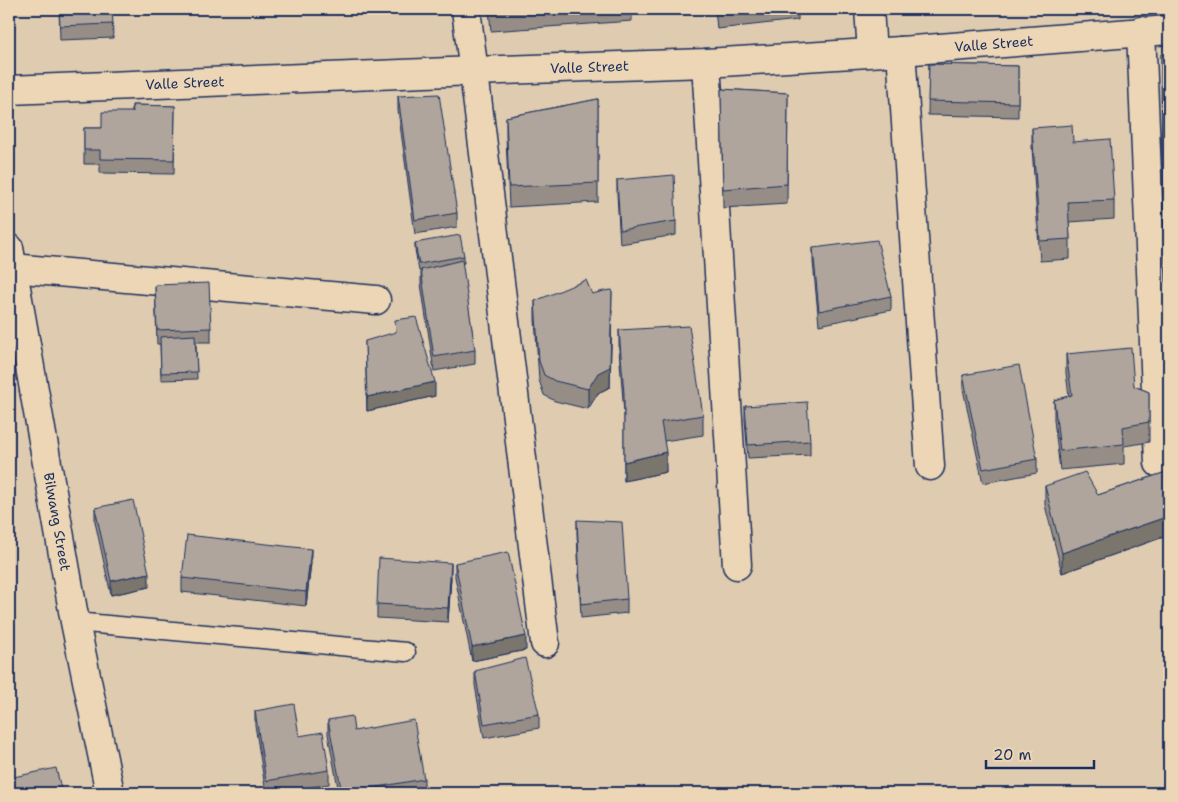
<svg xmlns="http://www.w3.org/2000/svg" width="1178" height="802" font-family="'Shantell Sans',sans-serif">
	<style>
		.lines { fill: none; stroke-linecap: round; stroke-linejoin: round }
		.lane-casing { stroke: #1b2f5e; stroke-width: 21 }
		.street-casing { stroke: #1b2f5e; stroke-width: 31 }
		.lane { stroke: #ecd6b5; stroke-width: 18 }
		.street { stroke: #ecd6b5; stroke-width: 28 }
		.wall { fill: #968e86; stroke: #1b2f5e }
		.shaded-wall { fill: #7a746d; stroke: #1b2f5e }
		.building { fill: #afa59c; stroke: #1b2f5e }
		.labels { text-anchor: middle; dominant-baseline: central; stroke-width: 4; stroke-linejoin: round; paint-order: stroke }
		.street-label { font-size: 14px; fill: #1b2f5e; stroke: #ecd6b5 }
	</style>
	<rect width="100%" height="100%" fill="#dfccb0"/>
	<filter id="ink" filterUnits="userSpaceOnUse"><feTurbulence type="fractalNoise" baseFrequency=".02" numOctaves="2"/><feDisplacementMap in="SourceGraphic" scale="10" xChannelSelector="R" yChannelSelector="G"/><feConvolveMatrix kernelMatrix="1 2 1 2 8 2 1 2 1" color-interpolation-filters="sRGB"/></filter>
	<g filter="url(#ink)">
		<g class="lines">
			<g class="lane-casing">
				<path id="lane" d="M75 622 406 652"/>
			</g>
			<g class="street-casing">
				<g id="street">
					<path d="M466 9 545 643"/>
					<path d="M869 9 872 52"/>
					<path d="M1141 31 1159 463"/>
					<path d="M901 51 930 466"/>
					<path d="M706 63 737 565"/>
					<path id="s1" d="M9 90 474 71 706 63 901 51 1169 30"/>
					<path id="s2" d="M9 248 75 622 110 793"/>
					<path d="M12 268 376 300"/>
				</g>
			</g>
			<use href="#lane" class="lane"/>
			<use href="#street" class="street"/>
		</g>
		<g class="wall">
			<path d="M59 9H112L113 38 60 40Z"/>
			<path d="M489 9H632V21L491 31Z"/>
			<path d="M715 9H798V20L717 29Z"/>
			<path d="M1161 54H1169V184H1162Z"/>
			<path d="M929 64 1018 66V117L928 115Z"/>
			<path d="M721 89 788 93 787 204 723 208Z"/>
			<path d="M398 96 457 213V227L415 234 398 110Z"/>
			<path d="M598 99V202L509 207 506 136V117Z"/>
			<path d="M132 105 175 106 174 174 100 173V164H84V128H102L132 112Z"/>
			<path d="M1032 128 1073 142 1114 200V219L1069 222 1070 239V259L1040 261 1032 148Z"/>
			<path d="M617 180 676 221V235L620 244 617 194Z"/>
			<path d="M1166 196H1169V305L1166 210Z"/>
			<path d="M415 243 464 256V263L462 264 475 350V364L434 371 421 284V271H419L415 250Z"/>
			<path d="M813 248 891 296V310L819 325 813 262Z"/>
			<path d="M155 285 211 328V342H196L197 379 161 380 160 344H157Z"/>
			<path d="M592 294 612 310 610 387 598 393 588 409 555 401 544 395 539 380 535 320V301Z"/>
			<path d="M619 330 703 415V435L664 441 666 472 624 481V413L619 350Z"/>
			<path d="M365 341 435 396 367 411Z"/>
			<path d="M1066 354 1134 386 1149 392V442L1124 446V464L1060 470 1054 420V400L1069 396 1066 373Z"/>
			<path d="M963 375 1037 459V473L983 483 963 389Z"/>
			<path d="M745 406 810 441V455L748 458 745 420Z"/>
			<path d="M1169 471V535L1062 573 1045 505V486L1098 495Z"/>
			<path d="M95 508 149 587 111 595 95 522Z"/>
			<path d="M577 520 627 599V613L581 618 577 534Z"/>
			<path d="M311 563 306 606 182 592V578Z"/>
			<path d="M455 563 526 650 472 661 455 577Z"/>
			<path d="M451 577 448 622 377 618V604Z"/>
			<path d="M475 671 539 714V728L484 738 475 685Z"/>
			<path d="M255 711 299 736 329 770V784L275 793H266L255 725Z"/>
			<path d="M328 720 424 779V792L420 793H339L328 734Z"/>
		</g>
		<g class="shaded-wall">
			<path d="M612 290 610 387 598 393 588 409V389Z"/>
			<path d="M435 382V396L367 411V397Z"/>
			<path d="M666 452V472L624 481V462Z"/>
			<path d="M1169 516V535L1062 573V553Z"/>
			<path d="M311 549V563L306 606V592Z"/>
			<path d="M451 563V577L448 622V608Z"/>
			<path d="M149 573V587L111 595V581Z"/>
			<path d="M526 636V650L472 661V647Z"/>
		</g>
		<g class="building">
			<path d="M59 9H112L113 24 60 26Z"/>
			<path d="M490 9H526L491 11Z"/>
			<path d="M1161 54H1169V165H1162Z"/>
			<path d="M929 64 1018 66V103L928 101Z"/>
			<path d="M721 89 788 93 787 184 723 189Z"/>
			<path d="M439 94 457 213 415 220 398 96Z"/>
			<path d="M598 99V183L509 187 506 117Z"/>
			<path d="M132 105 175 106 174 160 100 159V150H84V128H102V112H133Z"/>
			<path d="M1072 125 1073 142 1110 139 1114 200 1068 202 1070 239 1040 241 1032 128Z"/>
			<path d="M674 175 676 221 620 230 617 180Z"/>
			<path d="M1166 196H1169V269Z"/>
			<path d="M460 235 464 256 419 264 415 243Z"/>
			<path d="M877 240 891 296 819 311 813 248Z"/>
			<path d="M462 260 475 350 434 357 421 270Z"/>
			<path d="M586 280 592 294 604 291 612 290 610 367 598 373 588 389 555 381 544 375 539 361 535 301Z"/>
			<path d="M209 283 211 328 157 330 155 285Z"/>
			<path d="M416 317 435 382 367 397 365 341 396 332 395 320Z"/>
			<path d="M689 326 703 415 661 422 666 452 624 462V394L619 330Z"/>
			<path d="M195 335 197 372 161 373 160 337Z"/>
			<path d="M1131 348 1134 386 1149 392V422L1123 427 1124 444 1060 451 1054 400 1072 395 1066 354Z"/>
			<path d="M1019 365 1037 459 983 469 963 375Z"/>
			<path d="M807 402 810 441 748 445 745 406Z"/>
			<path d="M1169 471V516L1062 553 1045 486 1085 472 1098 495Z"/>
			<path d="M133 500 149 573 111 581 95 508Z"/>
			<path d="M577 520 622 522 627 599 581 604Z"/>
			<path d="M187 535 311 549 306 592 182 578Z"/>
			<path d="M508 552 526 636 472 647 455 563Z"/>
			<path d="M379 558 451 563 448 608 377 604Z"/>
			<path d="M525 658 539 714 484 724 475 671Z"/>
			<path d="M294 704 299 736 323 732 329 770 266 781 255 711Z"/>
			<path d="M352 716 354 731 414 720 424 779 342 793 328 720Z"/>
			<path d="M56 768 62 793H9V778Z"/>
		</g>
	</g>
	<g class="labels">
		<g class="street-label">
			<text stroke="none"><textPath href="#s1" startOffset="986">Valle Street</textPath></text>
			<text stroke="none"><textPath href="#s1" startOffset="581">Valle Street</textPath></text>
			<text stroke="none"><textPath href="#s1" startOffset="176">Valle Street</textPath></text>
			<text stroke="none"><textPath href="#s2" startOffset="278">Bilwang Street</textPath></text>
		</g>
	</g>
	<rect width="1178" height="802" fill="none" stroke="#ecd6b5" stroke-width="30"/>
	<rect x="15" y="15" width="1148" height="772" fill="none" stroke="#1b2f5e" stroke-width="2" filter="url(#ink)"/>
	<path d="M986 760v8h108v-8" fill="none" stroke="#1b2f5e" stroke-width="2.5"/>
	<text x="993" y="760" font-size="15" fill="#1b2f5e" stroke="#ecd6b5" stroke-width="4" paint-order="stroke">20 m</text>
</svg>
